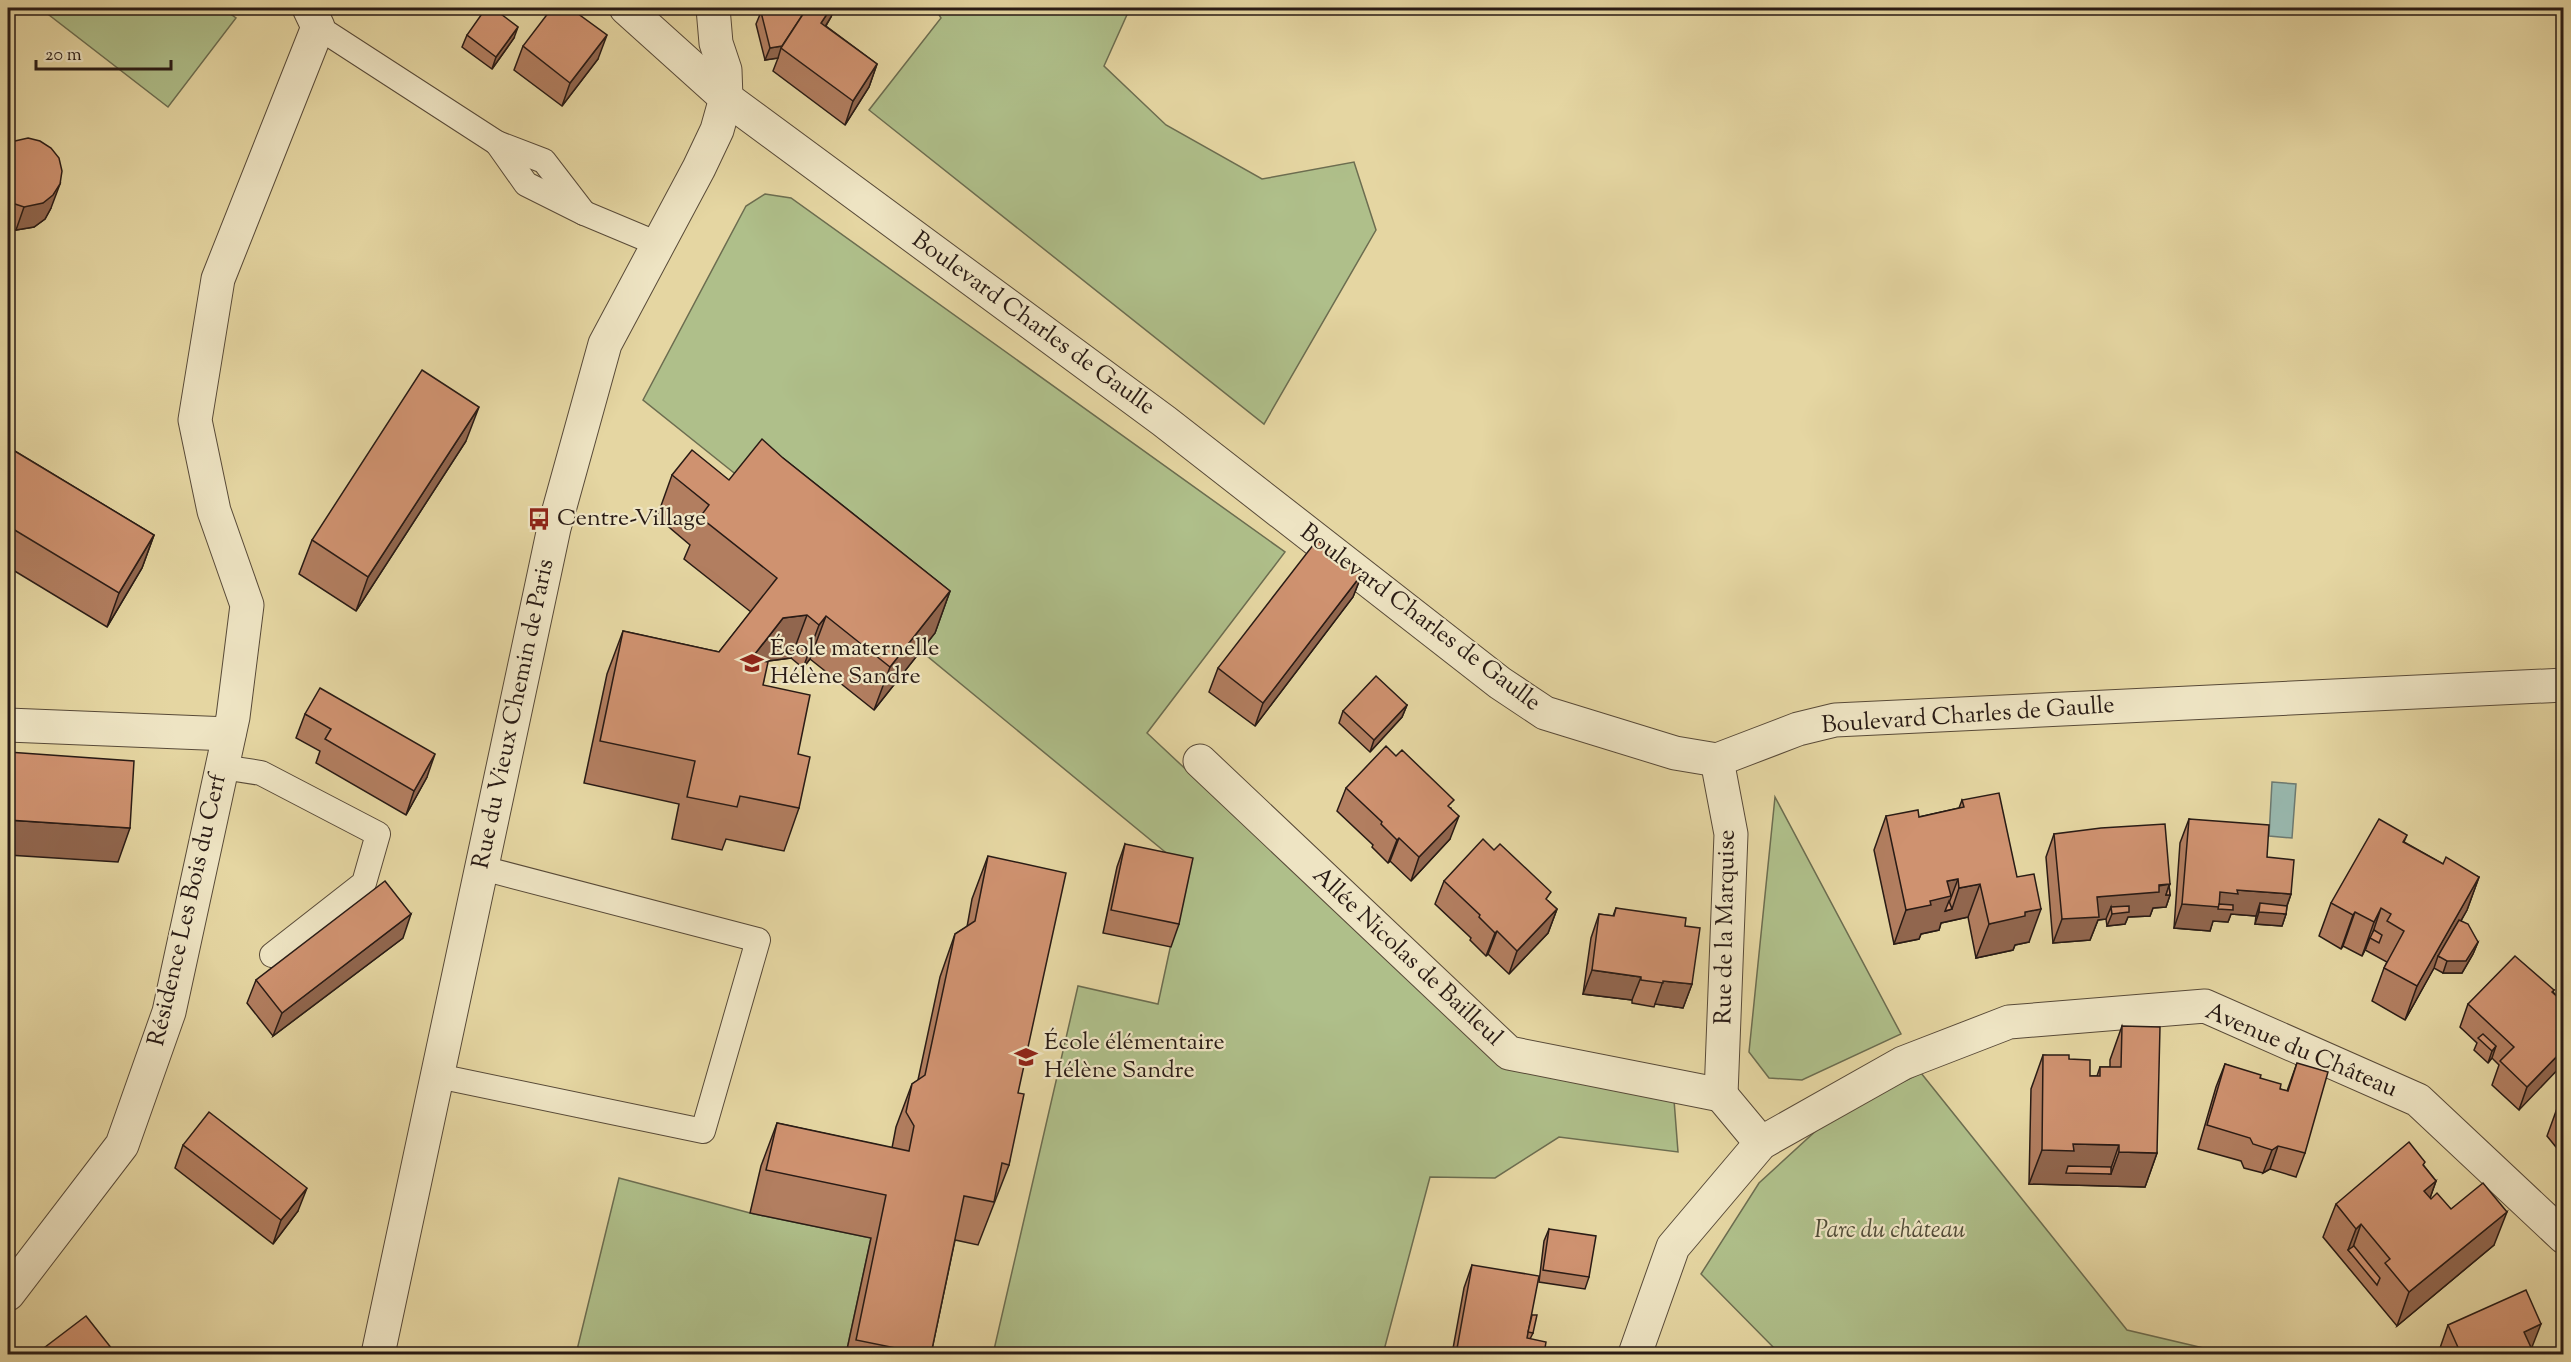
<svg xmlns="http://www.w3.org/2000/svg" width="2571" height="1362" font-family="'Sorts Mill Goudy',serif">
	<style>
		.green { fill: #afbf8a; stroke: #6c6d50; stroke-width: 1.5 }
		.water { fill: #98b7ad; stroke: #6c7970; stroke-width: 1.5 }
		.lines { fill: none; stroke-linecap: round; stroke-linejoin: round }
		.service-casing { stroke: #584a38; stroke-width: 26 }
		.minor-casing { stroke: #584a38; stroke-width: 35 }
		.tertiary-casing { stroke: #584a38; stroke-width: 35 }
		.service { stroke: #eee4c3; stroke-width: 24 }
		.minor { stroke: #eee4c3; stroke-width: 33 }
		.tertiary { stroke: #eee4c3; stroke-width: 33 }
		.wall { fill: #b27e60; stroke: #291b15; stroke-width: 1.5 }
		.shaded-wall { fill: #91664e; stroke: #291b15; stroke-width: 1.5 }
		.building { fill: #cf9270; stroke: #291b15; stroke-width: 1.5 }
		.labels { text-anchor: middle; dominant-baseline: central; stroke-width: 4.5; stroke-linejoin: round; paint-order: stroke }
		.street-label { font-size: 24px; fill: #291b15; stroke: #eee4c3 }
		.poi-label { font-size: 24px; fill: #291b15; stroke: #eee4c3; text-anchor: start }
		.park-label { font-size: 24px; font-style: italic; fill: #514c38; stroke: #eee4c3 }
	</style>
	<rect width="100%" height="100%" fill="#e5d6a2"/>
	<filter id="stains"><feTurbulence type="fractalNoise" baseFrequency=".00333" numOctaves="4"/><feColorMatrix values="0 0 0 0 .2 0 0 0 0 .09 0 0 0 0 .02 0 0 0 .5 -.17"/></filter>
	<radialGradient id="worn" r=".72"><stop offset=".6" stop-color="#630" stop-opacity="0"/><stop offset="1" stop-color="#630" stop-opacity=".3"/></radialGradient>
	<g class="green">
		<path d="M40 8H222L236 18 168 107Z"/>
		<path d="M935 8H1130L1104 66 1166 125 1262 179 1354 162 1376 230 1264 424 869 110 941 18Z"/>
		<path d="M765 194 791 198 1285 552 1147 733 1506 1069 1674 1100 1678 1152 1559 1137 1495 1178 1430 1177 1383 1354H993L1078 986 1158 1004 1187 870 921 651 934 633 643 400 746 206Z"/>
		<path d="M1775 797 1901 1034 1802 1080 1769 1078 1749 1052Z"/>
		<path d="M1921 1073 2127 1330 2229 1354H1780L1701 1274 1759 1183 1830 1118Z"/>
		<path d="M619 1178 750 1213 871 1238 846 1354H576Z"/>
	</g>
	<path class="water" d="M2272 782 2296 784 2292 838 2269 836Z"/>
	<g class="lines">
		<g class="service-casing">
			<g id="service">
				<path d="M318 27 497 143 544 161 584 213"/>
				<path d="M497 143 526 184 584 213 658 244"/>
				<path d="M222 767 261 773 378 834 364 883 272 955"/>
				<path d="M438 1076 703 1131 758 940 482 868"/>
			</g>
		</g>
		<g class="minor-casing">
			<g id="minor">
				<path d="M626 8 726 98 1164 421 1500 683 1545 713 1675 753 1717 760 1798 729 1835 720 2564 685"/>
				<path d="M8 725 229 734"/>
				<path d="M1717 760 1731 834 1721 1095"/>
				<path d="M1200 761 1509 1053 1721 1095"/>
				<path d="M1721 1095 1761 1143"/>
				<path d="M8 1294 122 1145 169 1012 233 717 247 605 214 511 195 420 218 279 318 27 309 8"/>
				<path d="M1635 1354 1673 1247 1761 1143 1903 1063 2009 1022 2205 1006 2418 1100 2564 1237"/>
			</g>
		</g>
		<g class="tertiary-casing">
			<path id="tertiary" d="M378 1354 554 528 605 344 699 168 717 130 726 98 725 70 716 43 713 8"/>
		</g>
		<use href="#service" class="service"/>
		<use href="#minor" class="minor"/>
		<use href="#tertiary" class="tertiary"/>
	</g>
	<g class="wall">
		<path d="M761 12 831 17 826 26 877 64 869 87 845 125 773 71 778 58 765 60 756 24Z"/>
		<path d="M467 35 514 38 492 69 462 47Z"/>
		<path d="M523 46 598 59 562 106 514 70Z"/>
		<path d="M8 146 51 208 45 219 34 227 16 230 8 228Z"/>
		<path d="M466 441 356 611 299 574 312 540Z"/>
		<path d="M8 447 154 535 142 568 107 627 8 567Z"/>
		<path d="M783 458 950 591 935 633 874 710 810 659 803 668 791 658 768 661 766 662 763 685 798 754 799 808 784 851 726 839 722 850 672 839 679 804 584 783 607 674 623 631 719 652 751 612 684 559 690 545 657 517 672 475 729 480Z"/>
		<path d="M1362 574 1353 597 1255 726 1209 692 1218 668Z"/>
		<path d="M1407 705 1402 717 1370 752 1339 723 1343 711Z"/>
		<path d="M305 714 427 777 406 815 316 763 320 751 296 738Z"/>
		<path d="M1346 788 1451 808 1450 839 1411 881 1390 861 1388 863 1372 847 1373 845 1337 811Z"/>
		<path d="M1962 800 2029 942 2015 945 2013 950 1976 958 1968 917 1941 923 1939 930 1921 934 1919 939 1894 944 1874 850 1886 816 1919 817 1959 808Z"/>
		<path d="M2189 819 2267 857 2291 894 2287 906 2286 914 2282 926 2255 924 2256 916 2231 914 2228 922 2213 921 2210 931 2174 928 2180 843Z"/>
		<path d="M2054 834 2169 885 2170 895 2166 907 2153 908 2150 916 2128 917 2125 924 2107 926 2106 919 2098 920 2090 940 2053 943 2046 857Z"/>
		<path d="M2407 835 2404 842 2443 864 2479 877 2467 910 2461 921 2478 942 2473 954 2462 973H2443L2434 968 2405 1020 2372 1001 2384 968 2387 962 2365 950 2366 948 2362 956 2343 946 2341 949 2319 936 2331 903Z"/>
		<path d="M1125 844 1179 924 1171 947 1103 933 1117 867Z"/>
		<path d="M988 856 1018 1093 1009 1165 978 1245 955 1240 931 1354H846L871 1238 750 1213 761 1166 777 1123 892 1148 896 1127 912 1084 918 1080 940 977 955 934 967 927 972 899Z"/>
		<path d="M1444 881 1548 901 1557 909 1548 933 1509 974 1488 954 1486 956 1470 940 1471 938 1435 904Z"/>
		<path d="M1616 908 1685 926 1692 984 1683 1008 1655 1004 1654 1007 1632 1003V1000L1583 994 1591 938 1599 914 1613 916Z"/>
		<path d="M403 938 273 1036 247 1003 256 980Z"/>
		<path d="M2554 990 2553 992 2564 1003 2519 1110 2492 1085 2499 1065 2492 1058 2488 1063 2474 1050 2477 1043 2460 1027 2468 1004Z"/>
		<path d="M2122 1026 2157 1153 2145 1187 2029 1184 2031 1089 2043 1055 2069 1059 2090 1076H2097L2100 1067H2110V1060Z"/>
		<path d="M2297 1063 2305 1153 2296 1177 2270 1169 2263 1173 2244 1168 2241 1161 2198 1149 2216 1087 2225 1064 2260 1078 2280 1089 2287 1091Z"/>
		<path d="M2564 1099V1157L2547 1136 2559 1103Z"/>
		<path d="M183 1145 298 1211 273 1244 175 1168Z"/>
		<path d="M2424 1166 2436 1181 2430 1198 2451 1209 2494 1245 2397 1326 2323 1237 2336 1204Z"/>
		<path d="M1549 1229 1589 1277 1585 1289 1539 1282 1544 1241Z"/>
		<path d="M1472 1265 1532 1315 1533 1333 1530 1339 1544 1354H1452L1464 1288Z"/>
		<path d="M2448 1325 2532 1347 2531 1348 2534 1354H2442L2440 1348Z"/>
	</g>
	<g class="shaded-wall">
		<path d="M831 8H835L831 17 813 46 821 23Z"/>
		<path d="M518 27 514 38 492 69 496 57Z"/>
		<path d="M607 35 598 59 562 106 570 83Z"/>
		<path d="M787 45 781 48 778 58 765 60 770 48Z"/>
		<path d="M877 64 869 87 845 125 853 101Z"/>
		<path d="M60 184 51 208 45 219 34 227 16 230 24 207Z"/>
		<path d="M479 407 466 441 356 611 368 577Z"/>
		<path d="M154 535 142 568 107 627 119 593Z"/>
		<path d="M1362 574 1353 597 1255 726 1263 703Z"/>
		<path d="M950 591 935 633 874 710 890 667Z"/>
		<path d="M807 615 791 658 768 661 735 701 751 659 783 618Z"/>
		<path d="M826 616 810 659 803 668 819 625Z"/>
		<path d="M1407 705 1402 717 1370 752 1374 740Z"/>
		<path d="M435 754 427 777 406 815 414 791Z"/>
		<path d="M1459 816 1450 839 1411 881 1419 857Z"/>
		<path d="M8 820 130 828 118 862 8 855Z"/>
		<path d="M1399 838 1390 861 1388 863 1397 840Z"/>
		<path d="M2479 877 2467 910 2440 957 2438 956 2434 968 2405 1020 2417 986Z"/>
		<path d="M1958 879 1946 911 1952 909 1959 888 1980 884 1968 917 1941 923 1939 930 1921 934 1919 939 1894 944 1906 910 1930 901 1947 881Z"/>
		<path d="M2170 884 2166 895H2170L2166 907 2153 908 2150 916 2128 917 2125 924 2107 926 2112 914 2111 907 2106 919 2098 920 2090 940 2053 943 2062 919 2097 897Z"/>
		<path d="M2237 890 2291 894 2284 914H2286L2282 926 2255 924 2259 912 2260 903 2256 916 2231 914 2228 922 2213 921 2210 931 2174 928 2182 904 2220 892Z"/>
		<path d="M2381 908 2371 938H2370L2366 948 2362 956 2374 922Z"/>
		<path d="M1557 909 1548 933 1509 974 1517 951Z"/>
		<path d="M2041 909 2029 942 2015 945 2013 950 1976 958 1989 924 2025 912Z"/>
		<path d="M2355 912 2343 946 2341 949 2353 915Z"/>
		<path d="M411 914 403 938 273 1036 282 1013Z"/>
		<path d="M1497 931 1488 954 1486 956 1495 933Z"/>
		<path d="M2478 942 2473 954 2462 973H2443L2447 961Z"/>
		<path d="M1592 970 1641 977 1632 1000 1583 994Z"/>
		<path d="M1663 981 1692 984 1683 1008 1655 1004Z"/>
		<path d="M2496 1046 2492 1058 2488 1063 2492 1051Z"/>
		<path d="M2564 1049V1063L2519 1110 2527 1087Z"/>
		<path d="M2073 1144 2119 1145 2109 1174H2111L2119 1152 2157 1153 2145 1187 2029 1184 2042 1150Z"/>
		<path d="M2278 1146 2270 1169 2263 1173 2272 1150Z"/>
		<path d="M2436 1181 2424 1215V1191Z"/>
		<path d="M307 1188 298 1211 273 1244 281 1220Z"/>
		<path d="M2507 1212 2494 1245 2397 1326 2409 1292Z"/>
		<path d="M2361 1224 2351 1253 2348 1250 2356 1229Z"/>
		<path d="M2541 1324 2532 1347 2517 1354 2524 1332Z"/>
	</g>
	<g class="building">
		<path d="M486 8H493L518 27 496 57 467 35Z"/>
		<path d="M552 8H570L607 35 570 83 523 46Z"/>
		<path d="M777 8H807L782 46 770 48 761 12Z"/>
		<path d="M807 8H831L821 23 877 64 853 101 781 48Z"/>
		<path d="M28 138 40 141 51 148 59 158 62 171 60 184 53 195 43 203 24 207 12 203 8 200V146L15 141Z"/>
		<path d="M422 370 479 407 368 577 312 540Z"/>
		<path d="M762 439 783 458 950 591 890 667 826 616 819 625 807 615 783 618 751 659 768 662 763 685 810 695 798 754 810 757 799 808 740 796 737 807 687 797 695 761 600 741 623 631 719 652 777 578 700 517 709 505 672 475 692 450 729 480Z"/>
		<path d="M8 447 154 535 119 593 8 526Z"/>
		<path d="M1317 540 1362 574 1263 703 1218 668Z"/>
		<path d="M1376 676 1407 705 1374 740 1343 711Z"/>
		<path d="M320 688 435 754 414 791 325 739 331 729 305 714Z"/>
		<path d="M1386 746 1396 756 1402 750 1454 800 1448 806 1459 816 1419 857 1399 838 1397 840 1381 824 1382 822 1346 788Z"/>
		<path d="M8 752 134 761 130 828 8 820Z"/>
		<path d="M1999 793 2017 877 2034 874 2041 909 2025 912V916L1989 924 1980 884 1959 888 1958 879 1947 881 1951 896 1930 901 1931 905 1906 910 1886 816 1918 810 1919 817 1964 807 1962 800Z"/>
		<path d="M2189 819 2269 825 2267 857 2294 860 2291 894 2237 890 2238 894 2220 892 2219 907 2182 904Z"/>
		<path d="M2379 819 2407 835 2403 842 2443 864 2446 857 2479 877 2417 986 2384 968 2404 931 2387 921 2391 914 2381 908 2374 922 2355 912 2353 915 2331 903Z"/>
		<path d="M2165 824 2170 884 2159 885V892L2097 897 2099 917 2062 919 2054 834 2101 828Z"/>
		<path d="M1483 839 1494 850 1500 844 1551 892 1546 899 1557 909 1517 951 1497 931 1495 933 1479 917 1480 915 1444 881Z"/>
		<path d="M1125 844 1193 858 1179 924 1111 910Z"/>
		<path d="M988 856 1066 873 1018 1093 1024 1094 1009 1165 1002 1163 994 1202 964 1196 931 1354H925L856 1340 886 1195 766 1170 777 1123 909 1151 914 1126 906 1112 912 1084 925 1075 955 934 975 921Z"/>
		<path d="M385 881 411 914 282 1013 256 980Z"/>
		<path d="M2169 885 2170 895H2166Z"/>
		<path d="M1949 901 1952 909 1945 911Z"/>
		<path d="M2260 903 2287 906 2286 914 2259 912Z"/>
		<path d="M2219 904 2233 905V910L2218 909Z"/>
		<path d="M2129 906V912L2112 914 2111 907Z"/>
		<path d="M1616 908 1686 918 1685 926 1700 928 1692 984 1663 981V983L1641 980V977L1592 970 1599 914 1614 916Z"/>
		<path d="M2459 920 2468 924 2478 942 2466 961H2447L2438 956Z"/>
		<path d="M2374 930 2382 935 2379 943 2370 938Z"/>
		<path d="M2515 956 2554 990 2552 992 2564 1003V1049L2527 1087 2500 1061 2514 1047 2468 1004Z"/>
		<path d="M8 965 11 967 8 974Z"/>
		<path d="M2122 1026 2160 1027 2157 1153 2119 1152V1145L2073 1144 2074 1151 2042 1150 2043 1055H2069V1059L2090 1060V1076H2100V1067H2121Z"/>
		<path d="M2483 1034 2496 1046 2492 1051 2478 1038Z"/>
		<path d="M2297 1063 2328 1072 2305 1153 2278 1146 2272 1150 2253 1144 2250 1138 2207 1125 2225 1064 2261 1075 2260 1078 2281 1084 2280 1089 2288 1091Z"/>
		<path d="M2564 1099V1108L2559 1103Z"/>
		<path d="M209 1112 307 1188 281 1220 183 1145Z"/>
		<path d="M2409 1142 2425 1162 2423 1165 2436 1181 2424 1191 2431 1199 2437 1193 2451 1209 2483 1183 2507 1212 2409 1292 2385 1263 2390 1259 2361 1224 2356 1229 2336 1204Z"/>
		<path d="M2068 1166 2111 1167V1174L2066 1173Z"/>
		<path d="M1549 1229 1596 1236 1589 1277 1543 1270Z"/>
		<path d="M2354 1246 2380 1278 2377 1285 2348 1250Z"/>
		<path d="M1472 1265 1539 1276 1527 1338 1546 1342 1544 1354H1456Z"/>
		<path d="M2526 1290 2541 1324 2524 1332 2534 1354H2461L2448 1325Z"/>
		<path d="M1532 1315H1537L1533 1333 1528 1332Z"/>
		<path d="M86 1316 116 1354H36Z"/>
	</g>
	<defs>
		<g id="bus-bare" transform="scale(1.8)"><path d="M-5-6H5V4H4V6H2V4H-2V6H-4V4H-5ZM-3.5-4V0h7V-4ZM-3.5 1.2v1.5H-2V1.2ZM2 1.2v1.5H3.5V1.2Z" fill="#8f2418" stroke="#eee4c3" stroke-width="2.5" paint-order="stroke"/></g>
		<g id="school-bare" transform="scale(1.8)"><path d="M0-5L7-2L0 1L-7-2ZM-4 1L0 2.5L4 1V4Q0 6-4 4Z" fill="#8f2418" stroke="#eee4c3" stroke-width="2.5" paint-order="stroke"/></g>
	</defs>
	<g fill-rule="evenodd">
		<use href="#bus-bare" x="539" y="519"/>
		<use href="#school-bare" x="752" y="663"/>
		<use href="#school-bare" x="1026" y="1057"/>
	</g>
	<g class="labels">
		<g class="street-label">
			<text transform="translate(1033 324) rotate(36)">Boulevard Charles de Gaulle</text>
			<text transform="translate(1420 618) rotate(37)">Boulevard Charles de Gaulle</text>
			<text transform="translate(514 714) rotate(-78)">Rue du Vieux Chemin de Paris</text>
			<text transform="translate(1968 716) rotate(-4)">Boulevard Charles de Gaulle</text>
			<text transform="translate(188 910) rotate(-77)">Résidence Les Bois du Cerf</text>
			<text transform="translate(1726 927) rotate(-89)">Rue de la Marquise</text>
			<text transform="translate(1407 957) rotate(43)">Allée Nicolas de Bailleul</text>
			<text transform="translate(2301 1051) rotate(23)">Avenue du Château</text>
		</g>
		<g class="poi-label">
			<text x="557" y="519">Centre-Village</text>
			<text x="770" y="649">École maternelle<tspan x="770" dy="28">Hélène Sandre</tspan></text>
			<text x="1044" y="1043">École élémentaire<tspan x="1044" dy="28">Hélène Sandre</tspan></text>
		</g>
		<g class="park-label">
			<text x="1890" y="1231">Parc du château</text>
		</g>
	</g>
	<rect width="2571" height="1362" fill="none" stroke="#e5d6a2" stroke-width="30"/>
	<rect x="9" y="9" width="2553" height="1344" fill="none" stroke="#291b15" stroke-width="3"/>
	<rect x="15" y="15" width="2541" height="1332" fill="none" stroke="#291b15" stroke-width="1.5"/>
	<path d="M36 60v9h135v-9" fill="none" stroke="#291b15" stroke-width="3"/>
	<text x="45" y="60" font-size="18" fill="#291b15" stroke="#eee4c3" stroke-width="4.5" paint-order="stroke">20 m</text>
	<rect width="100%" height="100%" filter="url(#stains)"/>
	<rect width="100%" height="100%" fill="url(#worn)"/>
</svg>
